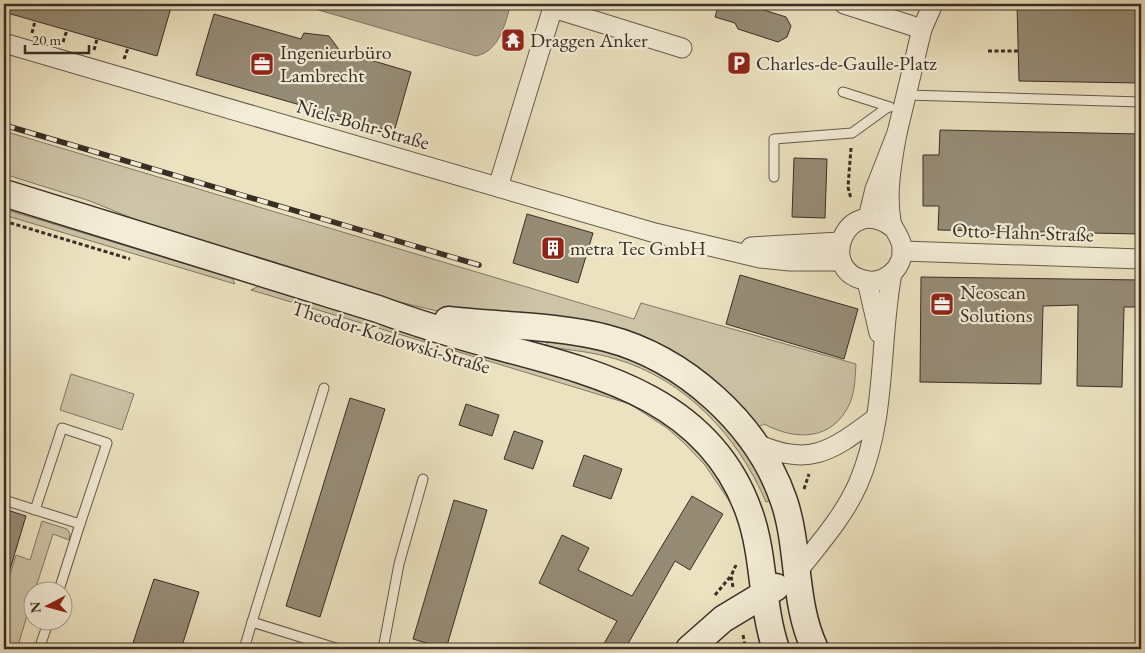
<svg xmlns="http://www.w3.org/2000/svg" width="1145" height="653" font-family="'EB Garamond',serif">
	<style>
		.green { fill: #cdc3a6; stroke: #827866 }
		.water { fill: #afa58c; stroke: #7f7563 }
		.building { fill: #968c76; stroke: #382e26 }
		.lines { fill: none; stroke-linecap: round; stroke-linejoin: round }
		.lane-casing { stroke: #655b4c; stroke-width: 11 }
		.street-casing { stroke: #655b4c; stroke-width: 21 }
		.secondary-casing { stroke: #382e26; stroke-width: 29 }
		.path { stroke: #382e26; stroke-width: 3; stroke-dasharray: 4 2.5; stroke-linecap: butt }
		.lane { stroke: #f3ecd6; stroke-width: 9 }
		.street { stroke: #f3ecd6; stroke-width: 19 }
		.secondary { stroke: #f3ecd6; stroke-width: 26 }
		.rail-casing { stroke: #382e26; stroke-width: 5.5 }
		.rail { stroke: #f3ecd6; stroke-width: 4; stroke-dasharray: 11; stroke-linecap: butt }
		.labels { text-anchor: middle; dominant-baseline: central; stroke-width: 4.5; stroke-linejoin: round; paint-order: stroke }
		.poi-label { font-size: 20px; fill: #382e26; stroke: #f3ecd6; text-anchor: start }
		.street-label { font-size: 20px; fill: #382e26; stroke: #f3ecd6 }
	</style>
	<rect width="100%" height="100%" fill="#ece2c0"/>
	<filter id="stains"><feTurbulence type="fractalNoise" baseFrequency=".004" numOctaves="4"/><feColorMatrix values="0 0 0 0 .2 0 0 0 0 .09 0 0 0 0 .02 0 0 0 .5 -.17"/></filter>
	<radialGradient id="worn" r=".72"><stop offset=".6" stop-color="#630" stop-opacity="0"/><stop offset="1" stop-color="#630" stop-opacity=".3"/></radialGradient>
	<g class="green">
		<path d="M4 131 634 319 641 303 856 364C855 377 855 391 850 403 833 441 796 441 764 424L757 428 703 375 379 297 161 230 90 201 4 174Z"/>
		<path d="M4 209 232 278 235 284 4 215Z"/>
		<path d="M259 286 422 335 425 342 251 290Z"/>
		<path d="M548 341C616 348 672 372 719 421 730 432 742 443 749 456 758 470 764 485 772 500L766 502C738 436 686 380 616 359 593 352 571 350 548 347L546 345Z"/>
		<path d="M458 346 596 388 637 403 689 440 716 472 730 502 705 465 684 443 667 428 630 404 452 350Z"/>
		<path d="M71 374 134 394 122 430 60 410Z"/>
		<path d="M42 521 67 529 70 534 69 540 53 534 35 590H32V599L17 649H4V594L16 555 30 560Z"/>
	</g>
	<path class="water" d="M298 4H511C505 23 500 51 476 56Z"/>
	<g class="building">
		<path d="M4 4H172L157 56 4 12Z"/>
		<path d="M719 4 740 7 745 4 786 17 791 26 787 37 778 42 738 29 735 23 715 17Z"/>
		<path d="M1017 4H1141V83L1019 81Z"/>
		<path d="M214 14 301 39 304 33 329 36 340 51 411 72 394 132 196 75Z"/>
		<path d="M940 130 1141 134V234L938 230 939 206H923V155H939Z"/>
		<path d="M794 158 827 159 825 218 792 217Z"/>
		<path d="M527 214 593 233 578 283 513 263Z"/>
		<path d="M740 275 858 309 844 359 726 324Z"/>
		<path d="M921 277 1141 280V307H1124L1122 387 1077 386 1078 305 1043 306 1041 384 920 382Z"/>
		<path d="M350 398 385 409 320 617 286 606Z"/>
		<path d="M466 404 499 415 492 436 459 425Z"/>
		<path d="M514 431 543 441 533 469 504 459Z"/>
		<path d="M584 455 622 469 611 499 573 486Z"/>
		<path d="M692 496 723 514 690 570 675 561 625 649H601L617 621 539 583 562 535 589 548 578 570 632 596Z"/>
		<path d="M454 500 487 510 446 649 413 639Z"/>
		<path d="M4 509 26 516 8 576 4 575Z"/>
		<path d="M154 579 199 592 181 649H131Z"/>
	</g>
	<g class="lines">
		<g class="lane-casing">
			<g id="lane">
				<path d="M843 92 890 107"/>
				<path d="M907 95 1141 102"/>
				<path d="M774 177V139L852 133 888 107"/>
				<path d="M324 388 252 622 339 649"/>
				<path d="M4 500 80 524 59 590"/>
				<path d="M35 510 62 428 107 443 80 524"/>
				<path d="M39 649 49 620"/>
				<path d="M244 649 252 622"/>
				<path d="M383 649 399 564 423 479"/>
			</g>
		</g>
		<g class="street-casing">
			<g id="street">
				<path d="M844 4 922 29"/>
				<path d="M553 8 682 48"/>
				<path d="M4 43 655 233 760 258 790 261H841"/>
				<path d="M498 187 554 4"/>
				<path d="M868 218 875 189 897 133 922 29 933 4"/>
				<path d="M892 227C847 193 816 269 864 280 874 283 884 280 892 273 899 267 903 257 902 249 902 237 893 231 891 221 886 192 892 161 897 133"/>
				<path d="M751 247 840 242"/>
				<path d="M902 251 1141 259"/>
				<path d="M867 281 879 333"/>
				<path d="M753 442C809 468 830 452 876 418"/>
				<path d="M797 572C819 544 844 516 858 484 887 418 879 342 892 273"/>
			</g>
		</g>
		<g class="secondary-casing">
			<g id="secondary">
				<path d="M4 193 378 309C418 324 459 336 500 347 602 374 710 401 749 512 765 556 761 605 776 649"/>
				<path d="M448 320C500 326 554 325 606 338 684 358 758 424 784 501 800 549 793 603 815 649"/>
				<path d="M689 649 723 619 776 587"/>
			</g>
		</g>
		<g class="path">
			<path d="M32 33 35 21"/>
			<path d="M63 42 67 30"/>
			<path d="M94 50 97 39"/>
			<path d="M988 51H1018"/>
			<path d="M124 59 128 48"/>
			<path d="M851 148 848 187 851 199"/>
			<path d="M4 221 130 259"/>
			<path d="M804 489 809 474"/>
			<path d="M733 587 731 576 736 565"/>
			<path d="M715 595 730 577"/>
			<path d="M743 635 745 646 751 649"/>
			<path d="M730 646H745"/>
		</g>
		<use href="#lane" class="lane"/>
		<use href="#street" class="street"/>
		<use href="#secondary" class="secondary"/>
		<g class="rail-casing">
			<path id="rail" d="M4 125 479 265"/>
		</g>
		<use href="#rail" class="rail"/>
	</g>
	<defs>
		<g id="temple-square" transform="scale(1.25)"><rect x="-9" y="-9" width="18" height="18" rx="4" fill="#8f2418" stroke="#f3ecd6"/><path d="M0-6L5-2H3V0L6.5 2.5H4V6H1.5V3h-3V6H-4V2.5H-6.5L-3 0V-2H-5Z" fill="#fff"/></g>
		<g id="parking-square" transform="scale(1.25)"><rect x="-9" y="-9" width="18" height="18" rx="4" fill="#8f2418" stroke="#f3ecd6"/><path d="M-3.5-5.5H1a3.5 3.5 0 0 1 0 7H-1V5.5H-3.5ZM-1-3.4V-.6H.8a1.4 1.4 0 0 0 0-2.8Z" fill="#fff"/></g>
		<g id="office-square" transform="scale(1.25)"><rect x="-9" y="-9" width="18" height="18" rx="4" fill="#8f2418" stroke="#f3ecd6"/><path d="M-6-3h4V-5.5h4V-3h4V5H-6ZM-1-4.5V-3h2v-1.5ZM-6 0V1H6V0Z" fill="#fff"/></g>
		<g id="building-square" transform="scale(1.25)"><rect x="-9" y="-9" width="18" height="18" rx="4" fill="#8f2418" stroke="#f3ecd6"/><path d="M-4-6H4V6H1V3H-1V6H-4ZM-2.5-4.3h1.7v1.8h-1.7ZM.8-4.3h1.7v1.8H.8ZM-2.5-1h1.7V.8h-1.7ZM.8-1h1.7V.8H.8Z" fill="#fff"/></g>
	</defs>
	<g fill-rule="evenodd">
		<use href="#temple-square" x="513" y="40"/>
		<use href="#parking-square" x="739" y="63"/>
		<use href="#office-square" x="262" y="64"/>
		<use href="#building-square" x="553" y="248"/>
		<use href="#office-square" x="942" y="304"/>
	</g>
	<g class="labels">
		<g class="poi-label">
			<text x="530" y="40">Draggen Anker</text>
			<text x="280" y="52">Ingenieurbüro<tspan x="280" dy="23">Lambrecht</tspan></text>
			<text x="756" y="63">Charles-de-Gaulle-Platz</text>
			<text x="570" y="248">metra Tec GmbH</text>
			<text x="960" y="292">Neoscan<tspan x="960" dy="23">Solutions</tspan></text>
		</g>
		<g class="street-label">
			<text transform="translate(363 124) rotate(16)">Niels-Bohr-Straße</text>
			<text transform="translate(1023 232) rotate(2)">Otto-Hahn-Straße</text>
			<text transform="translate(391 337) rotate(17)">Theodor-Kozlowski-Straße</text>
		</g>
	</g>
	<rect width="1145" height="653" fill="none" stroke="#ece2c0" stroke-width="20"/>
	<rect x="5" y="5" width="1135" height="643" fill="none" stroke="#382e26" stroke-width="2.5"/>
	<rect x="10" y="10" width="1125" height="633" fill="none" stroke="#382e26"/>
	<g transform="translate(48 606) rotate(264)"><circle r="24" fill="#f3ecd6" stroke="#a8a090"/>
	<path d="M0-4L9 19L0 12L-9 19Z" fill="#8f2418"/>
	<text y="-8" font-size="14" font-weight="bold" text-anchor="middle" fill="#382e26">N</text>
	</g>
	<path d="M25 45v8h64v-8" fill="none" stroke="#382e26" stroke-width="2.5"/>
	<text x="32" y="45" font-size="15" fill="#382e26" stroke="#f3ecd6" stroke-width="4" paint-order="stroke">20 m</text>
	<rect width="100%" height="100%" filter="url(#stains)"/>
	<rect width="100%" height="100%" fill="url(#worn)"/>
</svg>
